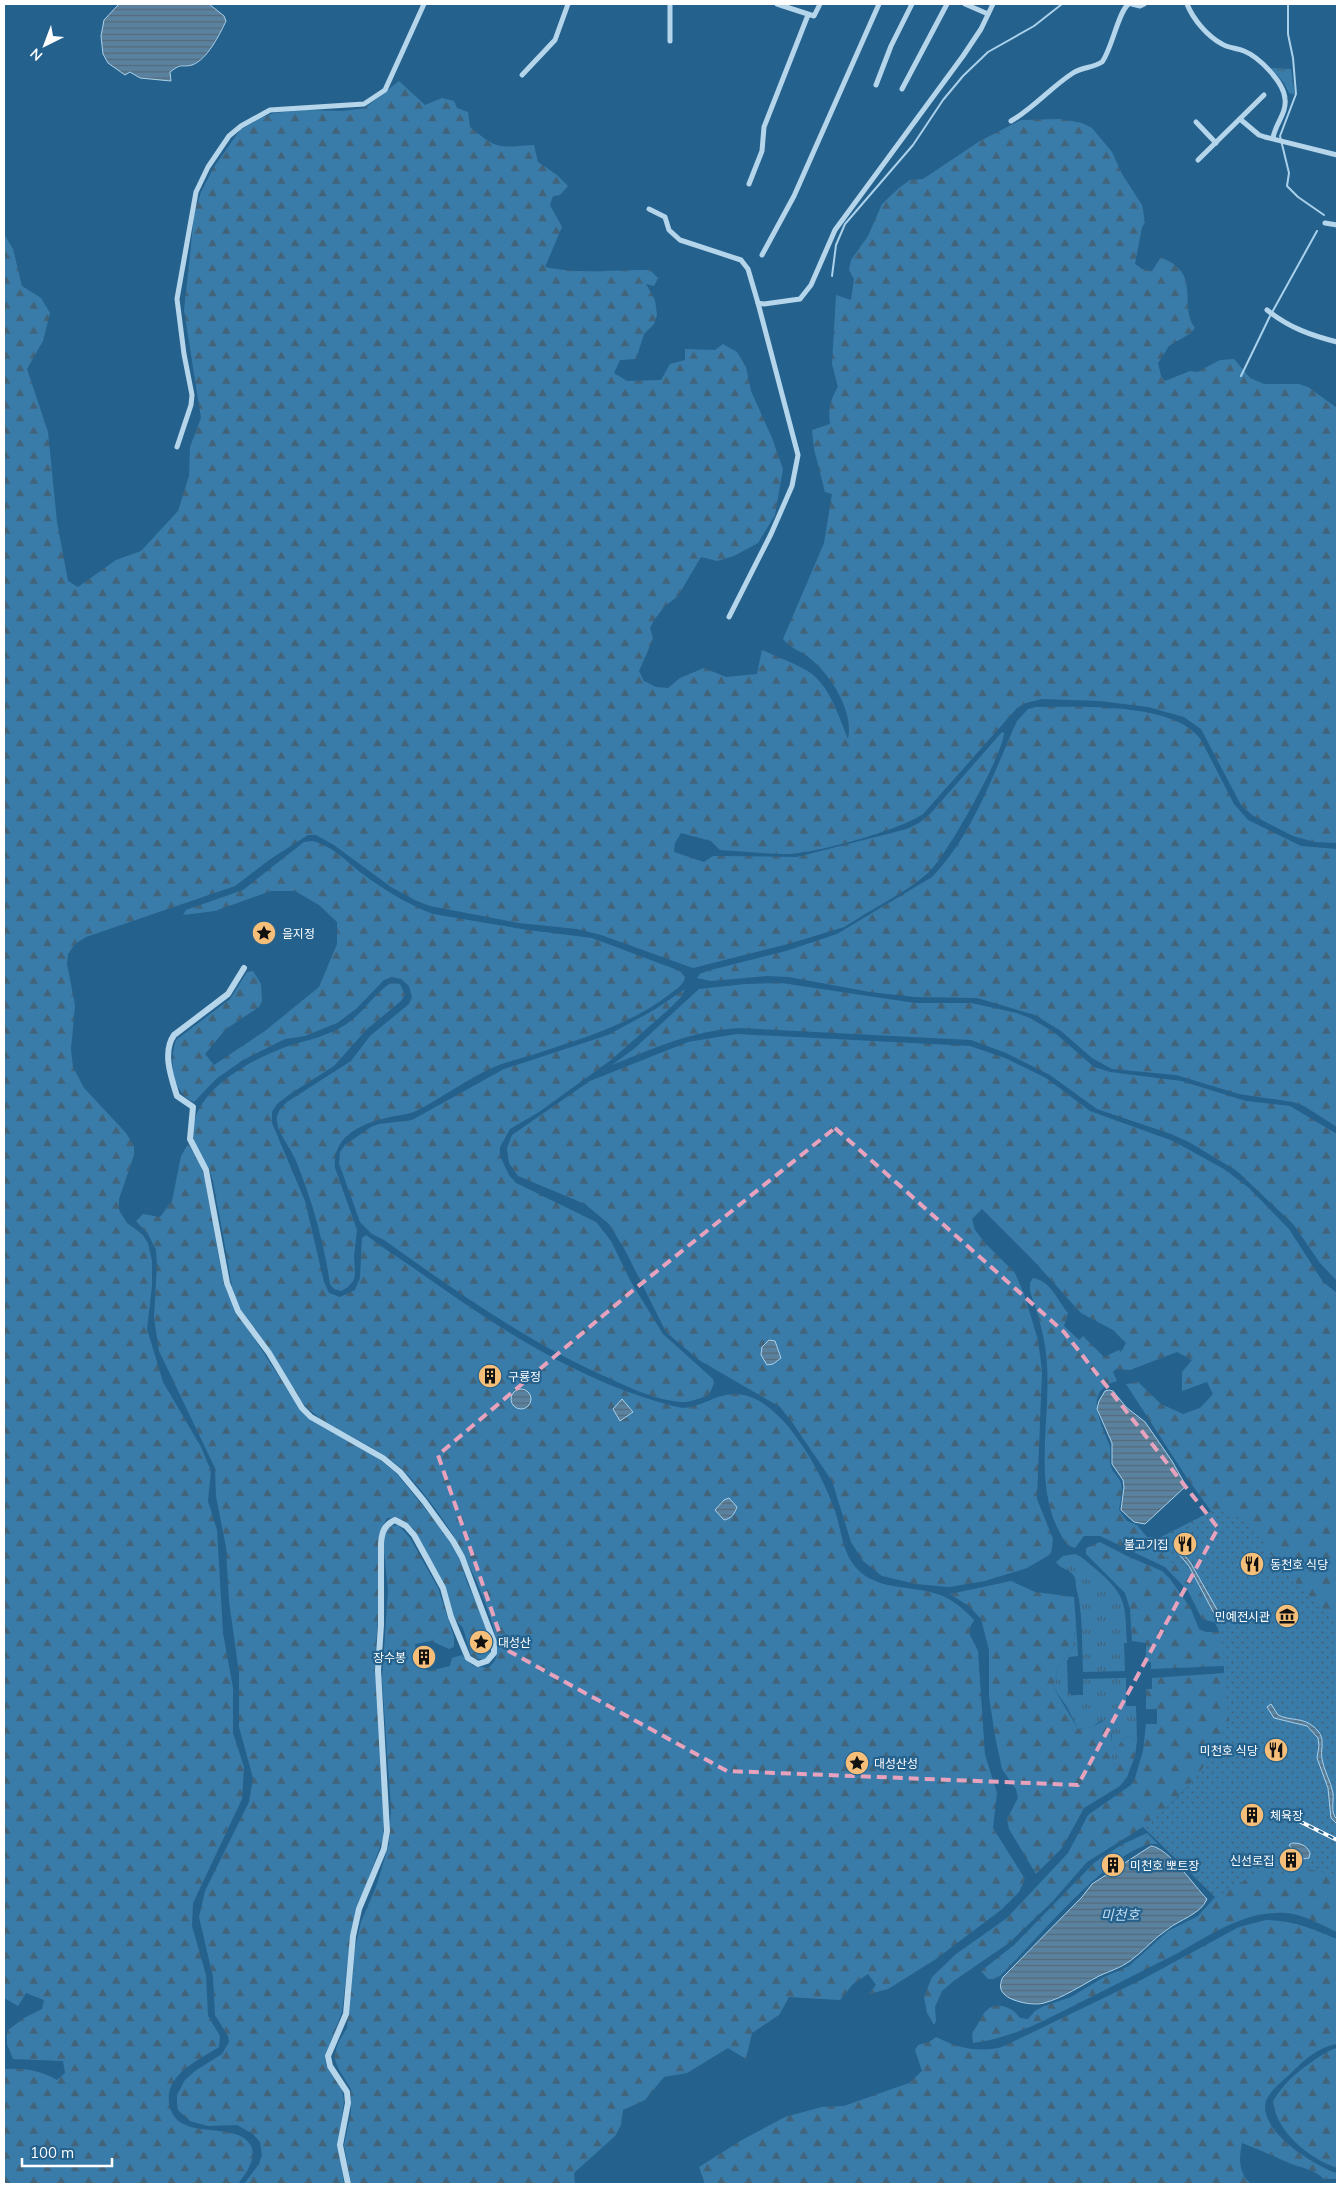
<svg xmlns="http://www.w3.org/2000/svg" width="1341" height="2188" font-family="Mulish,'Noto Sans KR',sans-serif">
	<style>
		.grass { fill: url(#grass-tufts) }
		.forest { fill: url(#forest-firs) }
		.park { fill: url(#park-dots) }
		.water { fill: url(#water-rules); stroke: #a9d1eb }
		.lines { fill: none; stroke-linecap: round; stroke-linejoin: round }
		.stream { stroke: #a9d1eb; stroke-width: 2 }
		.minor { stroke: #b5d5eb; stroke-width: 5 }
		.tertiary { stroke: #b5d5eb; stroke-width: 6 }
		.rail-casing { stroke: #fff; stroke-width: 4 }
		.rail { stroke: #25618d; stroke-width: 2; stroke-dasharray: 5.5; stroke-linecap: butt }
		.marked { fill: none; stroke: #e7a3bd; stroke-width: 4; stroke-dasharray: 10 6; stroke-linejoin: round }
		.labels { text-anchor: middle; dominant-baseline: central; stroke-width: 4.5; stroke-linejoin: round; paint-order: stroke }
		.poi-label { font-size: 12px; fill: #fff; stroke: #25618d; text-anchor: start }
		.water-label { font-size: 14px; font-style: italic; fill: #c1def2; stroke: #25618d }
	</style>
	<defs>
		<pattern id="grass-tufts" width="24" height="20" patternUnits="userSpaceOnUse" patternTransform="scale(1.25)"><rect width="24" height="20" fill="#397caa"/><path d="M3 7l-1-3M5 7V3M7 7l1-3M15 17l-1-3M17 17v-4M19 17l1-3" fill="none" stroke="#42647b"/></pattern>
		<pattern id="forest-firs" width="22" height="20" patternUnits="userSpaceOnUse" patternTransform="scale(1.25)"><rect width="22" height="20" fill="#397caa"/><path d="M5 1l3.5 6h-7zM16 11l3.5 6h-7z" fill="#42647b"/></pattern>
		<pattern id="park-dots" width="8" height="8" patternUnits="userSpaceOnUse" patternTransform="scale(1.25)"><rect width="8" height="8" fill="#397caa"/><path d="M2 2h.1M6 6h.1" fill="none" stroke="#42647b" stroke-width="1.8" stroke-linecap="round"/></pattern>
		<pattern id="water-rules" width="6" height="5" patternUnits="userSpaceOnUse" patternTransform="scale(1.25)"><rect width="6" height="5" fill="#5a829f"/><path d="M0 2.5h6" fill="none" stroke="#546a7a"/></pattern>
	</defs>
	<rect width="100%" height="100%" fill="#25618d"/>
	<g class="grass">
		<path d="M1271 68 1291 69 1295 95 1289 93 1284 83Z"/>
		<path d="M1075 1554C1083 1557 1090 1565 1097 1570 1127 1596 1125 1605 1127 1643H1124L1125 1671 1083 1672C1082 1650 1083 1612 1077 1591 1075 1586 1077 1580 1074 1576 1070 1569 1060 1569 1056 1562L1063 1556Z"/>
		<path d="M1076 1624 1078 1656 1069 1657 1067 1661 1068 1693 1072 1695H1083V1679L1126 1678V1706H1136L1137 1740 1127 1736 1119 1745V1761L1114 1766 1110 1751 1112 1734 1102 1720 1092 1727 1078 1729 1067 1707 1053 1687 1058 1668 1073 1647Z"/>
	</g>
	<g class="forest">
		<path d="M399 81 425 105 442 98 454 101 457 108 468 112 470 127C499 151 498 147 534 145L538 162 557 175 568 186 560 195 553 196 550 205 562 227 545 267C580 275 614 269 650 270L658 278 654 286 646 284 655 300 657 315 654 324 644 334 636 359 620 360 614 373 627 381 661 380 670 364 685 360V349L715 350 723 344 737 352 746 367 751 391 772 438 783 469 775 515 758 543 734 556 717 561 701 557 678 596 665 606 654 620 650 628 653 639 639 671 644 681 656 687 668 688 680 678 704 668 726 677 757 674 762 650C777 657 795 663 809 672 830 686 839 717 848 739 854 712 832 677 812 660 802 651 791 649 783 639L824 543 832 494 825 492 814 449 812 430 830 424C828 409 830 400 838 387L832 364 836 295 851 300 854 279 849 270 851 260 868 236 882 204 899 188 910 180 923 179 980 141 1021 120 1060 119 1082 123 1092 128 1112 152 1122 174 1142 205 1145 222 1142 227 1135 264 1142 269 1152 271 1161 257C1166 260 1174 263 1178 268 1195 284 1181 310 1195 328L1191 333 1169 346 1158 363 1161 376 1165 381 1190 371 1197 372 1220 360 1234 359 1250 378 1264 384H1299L1308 387 1337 408V843L1315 842 1293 836 1252 815 1241 805 1201 729 1184 717 1148 707 1100 701 1042 699 1026 703 1017 708 923 814C900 830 814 854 786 854 764 854 742 851 720 850L711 841 681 833 675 843 674 852 704 862 713 856 797 857 907 829 919 823 931 813 1002 732 1004 733C1004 753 945 859 928 873 908 891 877 906 854 921L844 927 788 944 693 968 601 935 577 929 519 923 430 906 417 901 391 887 334 845 316 835H308L269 860 235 886 86 937 75 944 68 954 67 964 75 1005 71 1050 73 1067 84 1088 126 1133 134 1146V1155L119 1199V1210L127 1223 142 1234 148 1243 152 1261V1286L147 1329 163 1382 201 1447 211 1471 208 1501 217 1530 223 1633 233 1688V1733L244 1767 242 1799 193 1903 192 1926 206 1975 208 2016 220 2036 219 2047C199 2060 165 2074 169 2103 175 2145 237 2118 251 2146 257 2160 245 2174 238 2184H4V2069C24 2068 40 2070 57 2080L65 2073 63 2061 13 2059 7 2044V2031L24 2018 42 2009 44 2000 26 1993 18 2006 4 1998V234L13 249 22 286 41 298 50 313 43 341 27 369 48 432 57 522 68 581 78 587 116 560 141 551 178 511 189 476 190 447 201 418 184 310 190 255 194 215 201 192 214 167 240 130 261 118 274 113 305 110 343 111 365 108Z"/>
		<path d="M1036 707C1078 707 1176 702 1201 740L1234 804 1248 820 1301 846 1337 849V1127L1304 1106 1293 1102 1239 1094 1176 1075 1112 1069 1092 1058 1061 1031 1035 1015 977 998 915 997 870 992 789 977 767 976 711 981 697 978 700 974 707 971 786 951 837 934 932 877C973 835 993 774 1017 721L1028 709Z"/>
		<path d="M312 841C334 846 347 863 364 875 386 891 409 905 433 914L528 930 592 938 680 971 685 977C684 985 676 989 670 994 630 1025 580 1039 532 1055 518 1059 505 1062 492 1068 465 1080 442 1098 416 1111 407 1115 399 1115 390 1117 363 1123 332 1135 335 1168L357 1230 354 1256 355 1272 354 1280 348 1287 341 1291 334 1289 330 1284C324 1242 312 1200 296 1161 291 1148 279 1135 277 1122 276 1113 281 1108 287 1102L351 1061 370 1036 409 1004 412 997 409 986 401 979 392 977 384 980 356 1009 337 1023 305 1036 285 1039 243 1060 216 1079 194 1102C172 1093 169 1061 176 1040L230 999 247 972 253 971 261 984 262 1001 259 1007 226 1029 205 1054 214 1065 265 1031 319 987 337 944V922L319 905 295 891H271L215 911 183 915 186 910 243 890 304 842Z"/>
		<path d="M391 983 400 984 405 995 401 1001 367 1029 334 1066 290 1094 277 1104 272 1112V1123L305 1201 324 1282 329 1293 340 1297 355 1290 360 1278 362 1238 366 1235C384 1249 404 1261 422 1274 501 1330 586 1386 682 1408 699 1408 715 1395 733 1394 780 1392 822 1473 835 1511 842 1531 842 1554 858 1570 880 1591 910 1585 937 1594 951 1598 965 1610 974 1620L970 1627V1635L978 1651 985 1755 997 1793 993 1828 1025 1879 1019 1892 1001 1910 936 1959 888 1989 869 1994 876 1985 868 1974 853 1984 840 2000 789 1997 779 2015 752 2033 746 2059 728 2048 687 2073 664 2077 645 2100 623 2110 621 2125 615 2136 574 2173 575 2184H351L344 2145 351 2112V2089L339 2070 334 2057 338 2043 347 2028 355 1948 361 1922 376 1887 389 1844 391 1808 382 1679 388 1591 383 1541 385 1532 391 1526 398 1525 410 1538 438 1588 454 1637V1647L449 1649 431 1641 415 1644 418 1666 429 1671 450 1666 452 1658 462 1655 473 1666 488 1668C493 1664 497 1659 497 1652 498 1624 471 1568 457 1542 447 1523 418 1484 402 1469 372 1441 329 1432 302 1402L237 1304 232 1286C227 1259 223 1231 217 1204 215 1194 214 1183 211 1174 207 1162 194 1149 193 1136 190 1093 248 1061 283 1048 302 1041 322 1038 340 1028 362 1016 371 996 391 983Z"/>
		<path d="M781 983 915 1003H971L1017 1013 1032 1019 1055 1033 1094 1067 1110 1072 1181 1081 1246 1101 1290 1106 1337 1134V1281L1320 1263 1294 1225 1237 1171 1189 1142 1171 1134 1097 1109 1050 1075 1006 1053 971 1040 739 1028C691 1031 657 1047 612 1065L635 1048 699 989 746 984Z"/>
		<path d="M685 989 681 997 669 1009 611 1060 539 1112 510 1129 500 1147V1156L509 1175 516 1183 596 1222 611 1241 631 1282 663 1334 713 1379 714 1383 709 1395C700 1398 690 1403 680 1402 657 1400 632 1389 611 1379 529 1343 457 1292 384 1240L372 1234 360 1222 339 1163 340 1152 345 1145 371 1127 379 1124 412 1120 504 1069 608 1035 654 1010Z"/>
		<path d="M737 1034 970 1046 1005 1058 1046 1078 1090 1111 1173 1141 1224 1169 1249 1188 1289 1229 1323 1282 1337 1293V1643L1214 1515 1187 1478 1126 1384 1138 1382 1161 1404 1183 1414 1200 1408 1213 1394 1207 1382 1182 1391V1372L1192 1360 1177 1352 1130 1370 1116 1369 1113 1372 1117 1381C1082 1391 1101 1422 1109 1444 1112 1451 1108 1460 1111 1467 1113 1473 1119 1477 1121 1483 1123 1490 1120 1503 1119 1510L1127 1521 1137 1525 1147 1537 1158 1538 1160 1549 1189 1565 1217 1619 1213 1622 1202 1619 1188 1591 1165 1567 1100 1536H1084L1075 1548 1067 1545C1030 1490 1051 1427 1047 1365 1046 1339 1038 1315 1030 1291V1283L1033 1278C1051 1281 1057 1300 1068 1313L1064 1326 1079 1340 1083 1336 1104 1357 1119 1350 1121 1352 1126 1343 1113 1330 1081 1313 1031 1258 982 1209 972 1219 975 1230 985 1243 1015 1273 1024 1294 1038 1340 1042 1371 1037 1499 1053 1539 1051 1554 1027 1568 985 1581 949 1587 916 1584 882 1576 863 1561 851 1542 832 1481 792 1422 780 1407 699 1360 666 1332 625 1250 609 1224 585 1204 518 1176 509 1163 507 1148 512 1135 590 1081 688 1042Z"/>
		<path d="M188 1144 200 1163 205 1180 221 1270 227 1292 248 1329 300 1409 380 1460 397 1474 446 1535 459 1557 468 1585 486 1624 491 1648 489 1655 485 1659H476L471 1655 463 1628 455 1619 422 1544 414 1529 397 1517 387 1518 379 1534V1602L375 1660 384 1816 383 1838 352 1926 342 2012 325 2056 326 2066 341 2086 344 2101 338 2145 344 2184H244L259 2164 262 2155 260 2142 253 2134 237 2125 208 2126 190 2121 178 2110 177 2103V2095L185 2080 195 2071 222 2054 229 2042 228 2036 215 2015 213 1977 199 1917 205 1891 249 1802 253 1778 239 1727V1673L229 1601 226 1547 216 1496 215 1468 159 1351 154 1318 157 1265 156 1250 148 1234 136 1221 143 1214 160 1217 172 1201 181 1156Z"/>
		<path d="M1100 1542 1127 1556 1162 1571 1170 1579 1190 1607 1199 1629 1206 1632H1224V1666L1151 1669V1662H1146V1643L1132 1641 1130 1609 1125 1593 1086 1554V1548Z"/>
		<path d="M1011 1581 1035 1592 1074 1597 1076 1624 1073 1647 1058 1668 1053 1687 1078 1729 1092 1727 1111 1717C1112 1734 1109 1749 1114 1766L1119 1761V1745L1127 1736 1137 1740 1135 1756 1127 1777 1120 1786 1084 1808 1062 1848 1036 1874 1009 1829 1007 1819 1018 1798 1016 1789 1002 1769 995 1736 989 1696V1650L981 1619 970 1607 950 1594Z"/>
		<path d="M1225 1673 1243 1706 1206 1768 1154 1820 1087 1862 1052 1902 1009 1943 955 1980 942 1991 935 2007 936 2021 934 2025 927 2013 924 1997 932 1977 956 1954 1007 1918 1068 1853 1088 1815 1131 1785 1135 1778 1143 1751 1146 1724H1157V1709H1146V1689H1152V1678Z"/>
		<path d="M1147 1833 1158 1844C1118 1839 1029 1949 1000 1976L994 1979H988L981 1971 1014 1945 1095 1862 1123 1844Z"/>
		<path d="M1301 1867 1332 1873 1337 1882V1932C1321 1925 1305 1915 1287 1913 1246 1910 1212 1934 1178 1953 1146 1969 1115 1985 1083 2001 1047 2019 1013 2038 973 2043L972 2033C978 2026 980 2018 985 2012 995 2000 1013 2007 1020 2018L1028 2019 1035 2011 1044 2006 1071 1997 1104 1977 1129 1966 1168 1931 1198 1916 1217 1895 1259 1870Z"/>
		<path d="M1266 1920C1296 1921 1310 1928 1337 1939V2044C1319 2047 1305 2059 1292 2072 1284 2080 1270 2090 1266 2101 1257 2130 1314 2166 1337 2173V2179H1324C1314 2169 1301 2168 1289 2163 1273 2156 1258 2149 1242 2143 1239 2158 1238 2173 1251 2184H705L699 2167 742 2140 785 2117 822 2107 844 2106 872 2096 909 2083 922 2071 915 2050 918 2045 929 2042 936 2037C958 2048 978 2053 1002 2047L1143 1979 1239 1927Z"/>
		<path d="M1337 2048V2168C1310 2159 1276 2132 1273 2101 1286 2079 1310 2061 1333 2049Z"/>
	</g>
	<path class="park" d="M1214 1510C1263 1520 1255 1540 1284 1571 1301 1589 1320 1605 1337 1622V1883L1331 1874 1302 1868C1287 1877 1275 1876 1259 1871L1216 1898 1142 1826C1163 1814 1193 1783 1206 1763 1215 1749 1217 1736 1230 1723L1226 1702 1222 1638 1189 1568 1174 1564 1155 1548 1161 1537Z"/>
	<g class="water">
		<path d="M119 4H209L224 16 226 21C220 34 207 60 192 65 180 68 183 62 170 72L171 81 140 78 130 72 125 75 108 63 103 54 101 36 104 20Z"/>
		<path d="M769 1340 775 1341 781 1358 773 1364 767 1365 761 1355 762 1347Z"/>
		<circle cx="521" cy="1399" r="10"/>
		<path d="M1109 1390 1113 1391 1126 1407 1145 1422 1172 1461 1186 1486 1145 1524 1134 1522 1121 1510 1124 1487 1123 1480 1112 1464V1443L1097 1409 1099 1401 1105 1391Z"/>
		<path d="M622 1399 633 1412 620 1421 613 1409Z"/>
		<path d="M729 1498 737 1507C735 1513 731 1519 724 1520L715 1510 724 1500Z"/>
		<path d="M1176 1545 1190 1562 1223 1620 1219 1623 1217 1619 1189 1566 1173 1547Z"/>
		<path d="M1271 1704 1278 1715C1290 1721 1303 1717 1314 1727 1327 1738 1320 1746 1322 1759 1324 1771 1331 1782 1333 1793 1334 1802 1330 1813 1337 1819V1824L1331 1818 1328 1788 1317 1758 1319 1746 1318 1738 1307 1726 1274 1718 1267 1707Z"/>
		<path d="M1292 1843C1300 1843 1307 1845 1310 1853L1309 1858 1302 1859C1298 1853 1293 1851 1289 1845Z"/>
		<path d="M1151 1846C1169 1848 1194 1886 1207 1899 1201 1914 1179 1920 1168 1929 1154 1938 1144 1951 1130 1961 1120 1968 1110 1971 1099 1976 1082 1985 1063 1998 1044 2003 1035 2006 1011 2002 1004 1994 999 1989 1000 1983 1003 1977L1082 1897 1092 1884Z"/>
	</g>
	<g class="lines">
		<g class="stream">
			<path d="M1288 4V34L1293 58 1296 94 1280 136 1289 173 1287 186 1298 197 1324 215"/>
			<path d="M832 276 836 245 845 224 913 145 943 100 963 76 988 52 1034 26 1062 4"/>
			<path d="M1241 376 1270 316 1317 231"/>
		</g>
		<g class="minor">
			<path d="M777 4 814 16 820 4"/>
			<path d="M965 4 988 14"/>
			<path d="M1132 4 1140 6 1144 4"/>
			<path d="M1187 4C1193 19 1207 36 1222 44 1228 48 1237 48 1244 51 1259 57 1284 82 1285 99 1287 113 1275 124 1273 138"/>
			<path d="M670 41V4"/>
			<path d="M522 75 555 40 568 4"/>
			<path d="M876 85 891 46 912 4"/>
			<path d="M902 89 947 4"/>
			<path d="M1240 119 1259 135 1265 137 1337 155"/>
			<path d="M1011 121C1034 108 1051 87 1073 73 1082 67 1093 68 1102 62 1112 49 1119 9 1129 4"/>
			<path d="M1196 122 1216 143"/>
			<path d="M1198 160 1264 95"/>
			<path d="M749 184 762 151 764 127 808 15"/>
			<path d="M649 209 665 217 669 230 680 240 741 260 748 269 758 303 764 304 800 299 811 285 835 230 963 56 981 29 993 4"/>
			<path d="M1325 223 1337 225"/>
			<path d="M762 255 794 196 879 4"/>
			<path d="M1267 310C1290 328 1310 335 1337 342"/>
			<path d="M177 447 191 405 192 395 184 354 177 299 196 192 208 167 229 136 241 126 270 110 364 104 385 90 424 4"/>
			<path d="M729 617 771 534 792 486 798 455 758 303"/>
		</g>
		<path class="tertiary" d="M244 968 228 994 174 1035C162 1052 171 1077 177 1096L193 1107 190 1139 206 1170 227 1283 238 1311 269 1353 302 1408 311 1417 383 1458 400 1472 424 1501 453 1541 462 1557 494 1642V1653L487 1661 478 1664 468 1658 451 1617 443 1588 414 1535 406 1526 395 1520C384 1525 382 1532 381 1543V1625L378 1670 387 1831 384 1849 359 1909 353 1936 346 2014 328 2056 330 2066 347 2092 348 2103 340 2145 348 2184"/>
		<g class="rail-casing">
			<path id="rail" d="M1289 1816 1337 1840"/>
		</g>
		<use href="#rail" class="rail"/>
	</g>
	<path class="marked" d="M835 1128 1064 1332 1218 1528 1078 1785 727 1771 505 1649 438 1455 631 1292Z"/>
	<defs>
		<g id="sight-disc" transform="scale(1.25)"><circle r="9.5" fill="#f5bf79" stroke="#25618d"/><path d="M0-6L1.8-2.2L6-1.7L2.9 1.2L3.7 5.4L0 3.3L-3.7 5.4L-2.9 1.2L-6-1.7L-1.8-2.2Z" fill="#111"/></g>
		<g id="building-disc" transform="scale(1.25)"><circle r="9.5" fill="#f5bf79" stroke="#25618d"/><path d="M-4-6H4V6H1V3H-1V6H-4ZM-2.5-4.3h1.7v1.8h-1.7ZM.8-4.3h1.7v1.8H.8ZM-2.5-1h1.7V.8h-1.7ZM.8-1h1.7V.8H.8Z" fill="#111"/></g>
		<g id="restaurant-disc" transform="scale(1.25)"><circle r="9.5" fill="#f5bf79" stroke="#25618d"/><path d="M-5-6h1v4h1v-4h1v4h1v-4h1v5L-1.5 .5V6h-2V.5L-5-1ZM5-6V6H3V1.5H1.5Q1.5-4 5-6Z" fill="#111"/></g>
		<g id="museum-disc" transform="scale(1.25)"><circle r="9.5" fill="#f5bf79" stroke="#25618d"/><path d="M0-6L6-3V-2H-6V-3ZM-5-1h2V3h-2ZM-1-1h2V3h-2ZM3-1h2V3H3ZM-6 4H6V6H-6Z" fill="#111"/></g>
	</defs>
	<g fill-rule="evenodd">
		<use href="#sight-disc" x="264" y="933"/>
		<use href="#building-disc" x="490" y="1376"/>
		<use href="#restaurant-disc" x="1185" y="1544"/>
		<use href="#restaurant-disc" x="1252" y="1564"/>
		<use href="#museum-disc" x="1287" y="1616"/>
		<use href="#sight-disc" x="481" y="1642"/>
		<use href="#building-disc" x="424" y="1657"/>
		<use href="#restaurant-disc" x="1276" y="1750"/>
		<use href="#sight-disc" x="857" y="1763"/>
		<use href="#building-disc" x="1252" y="1815"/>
		<use href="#building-disc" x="1291" y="1860"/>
		<use href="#building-disc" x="1113" y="1865"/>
	</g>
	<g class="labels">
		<g class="poi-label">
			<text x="282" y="933">을지정</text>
			<text x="508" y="1376">구룡정</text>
			<text x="1168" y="1544" text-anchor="end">불고기집</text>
			<text x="1270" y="1564">동천호 식당</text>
			<text x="1270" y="1616" text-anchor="end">민예전시관</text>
			<text x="498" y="1642">대성산</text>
			<text x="406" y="1657" text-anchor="end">장수봉</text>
			<text x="1258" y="1750" text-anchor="end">미천호 식당</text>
			<text x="874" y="1763">대성산성</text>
			<text x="1270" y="1815">체육장</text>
			<text x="1274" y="1860" text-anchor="end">신선로집</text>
			<text x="1130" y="1865">미천호 뽀트장</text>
		</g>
		<g class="water-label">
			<text x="1120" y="1915">미천호</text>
		</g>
	</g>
	<rect width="1341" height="2188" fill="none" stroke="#ffffff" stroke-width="10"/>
	<g transform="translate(45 45) rotate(222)" stroke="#25618d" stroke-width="4" paint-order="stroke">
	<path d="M0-4L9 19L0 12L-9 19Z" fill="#ffffff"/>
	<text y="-8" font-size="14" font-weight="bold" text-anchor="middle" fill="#ffffff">N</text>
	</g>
	<path d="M22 2158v8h90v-8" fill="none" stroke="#ffffff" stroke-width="2.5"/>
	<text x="30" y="2158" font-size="15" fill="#ffffff" stroke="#25618d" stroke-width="4" paint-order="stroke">100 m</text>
</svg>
